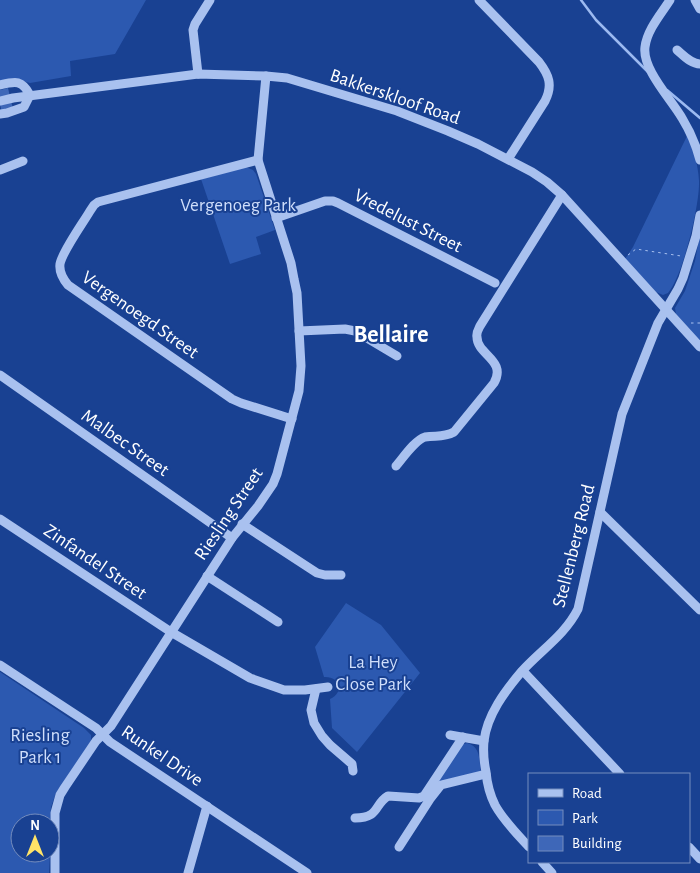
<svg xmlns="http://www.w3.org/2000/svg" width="700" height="873" font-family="'Alegreya Sans',sans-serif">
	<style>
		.green { fill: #2c59b0 }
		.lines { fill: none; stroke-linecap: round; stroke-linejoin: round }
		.stream { stroke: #9cbaf1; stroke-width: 2.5 }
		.building { fill: #3e67b8 }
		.path { stroke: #a9c1ef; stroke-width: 1; stroke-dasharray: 2.5 4; stroke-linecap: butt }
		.minor { stroke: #a9c1ef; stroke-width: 9 }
		.labels { text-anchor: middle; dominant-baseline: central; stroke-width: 4; stroke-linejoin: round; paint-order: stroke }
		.street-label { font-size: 19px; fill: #fff; stroke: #194192 }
		.park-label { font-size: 19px; fill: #cfdefb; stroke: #194192 }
		.district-label { font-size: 24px; font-weight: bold; fill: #fff; stroke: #194192 }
	</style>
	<rect width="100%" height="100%" fill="#194192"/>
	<g class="green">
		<path d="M0 0H146L115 54 70 61 71 76 30 83 18 80 0 82Z"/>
		<path d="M687 136C694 150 698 165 699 181 700 204 683 276 668 293L663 295 656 292 625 259 633 247Z"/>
		<path d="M246 167 253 170 256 174 275 230 256 237 261 254 230 264 201 179Z"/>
		<path d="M700 234V341L676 314 675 308 685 291 695 261Z"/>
		<path d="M346 603 381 625 420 673 357 752 332 728 330 699C345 692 340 676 324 677L315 647Z"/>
		<path d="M0 672 84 728 91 735V741L56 793 51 807 50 823H20V853H50L49 873H0Z"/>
		<path d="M467 743C481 746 479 761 481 773L443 781 437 780 461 745Z"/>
	</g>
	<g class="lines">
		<g class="stream">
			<path d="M581 0 596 20 648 72"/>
			<path d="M667 90 700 118"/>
		</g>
	</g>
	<path class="building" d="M8 88 13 109 2 112 0 105V90Z"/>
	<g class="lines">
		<g class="path">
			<path d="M628 255 636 249 681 256"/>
			<path d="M691 323H700"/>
		</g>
		<g class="minor">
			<path d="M479 0 539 62C549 75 553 85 545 101L508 159"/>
			<path d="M670 0C661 14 647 30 645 47 642 69 671 99 682 118 690 131 696 145 700 160"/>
			<path d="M695 0 700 9"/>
			<path d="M677 50C684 56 691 64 700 64"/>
			<path d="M198 74 193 30 195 24 210 0"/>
			<path d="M0 85C16 81 22 80 30 95L24 107 7 113 0 114"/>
			<path d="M0 101 13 98 198 74 266 76 287 78 397 111 448 131 478 144 532 172 547 182 562 195 700 347"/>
			<path d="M258 160 98 202 94 205 90 211C83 223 62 252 60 264 59 272 63 279 68 285L232 399 241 403 292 419"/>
			<path d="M0 170 23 161"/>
			<path d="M276 218 325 201H333L338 203 495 283"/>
			<path d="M299 331 345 329 355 331 397 356"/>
			<path d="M0 375 232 538"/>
			<path d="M396 466C403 458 415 440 425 437 436 435 443 438 454 432L494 383C507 360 477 355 477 337 476 333 478 330 480 326L562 195"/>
			<path d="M600 512 700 610"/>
			<path d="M0 519 171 632 250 678 284 690H305L328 687"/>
			<path d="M242 524 317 573 325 575H341"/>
			<path d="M207 576 278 622"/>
			<path d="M0 665 96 728 110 742 307 873"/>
			<path d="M523 671 620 774"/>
			<path d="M316 689 311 710 314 723 322 736 330 745 352 764 353 771"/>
			<path d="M450 735 484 741"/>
			<path d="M355 818C380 818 374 804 388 796L419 798 424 796 463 737"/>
			<path d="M399 847 430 799 441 785 486 774"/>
			<path d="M529 847C517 834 503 820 495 805 490 795 487 783 486 772 484 762 483 751 484 741 487 715 505 691 522 671 541 650 565 635 578 609L622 414 658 323 678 289 683 278 696 236 700 215"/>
			<path d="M689 847 700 859"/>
			<path d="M542 862 552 873"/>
			<path d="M55 873V813L60 795 65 787 96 741 111 726 232 538 258 506 273 484 277 474 299 391 301 366 297 293 294 279 291 263 258 160 266 76"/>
			<path d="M188 873 207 806"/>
		</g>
	</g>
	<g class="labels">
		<g class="street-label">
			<text transform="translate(395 97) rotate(19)">Bakkerskloof Road</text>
			<text transform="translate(408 221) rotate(27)">Vredelust Street</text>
			<text transform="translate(140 315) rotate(35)">Vergenoegd Street</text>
			<text transform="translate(125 443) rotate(35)">Malbec Street</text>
			<text transform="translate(229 514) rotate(-56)">Riesling Street</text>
			<text transform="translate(574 546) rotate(-76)">Stellenberg Road</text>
			<text transform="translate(95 562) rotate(34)">Zinfandel Street</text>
			<text transform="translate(162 756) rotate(34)">Runkel Drive</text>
		</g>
		<g class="park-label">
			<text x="238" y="205">Vergenoeg Park</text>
			<text x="373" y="662">La Hey<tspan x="373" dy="22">Close Park</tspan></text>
			<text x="40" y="735">Riesling<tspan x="40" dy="22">Park 1</tspan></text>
		</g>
		<g class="district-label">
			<text x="391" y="335">Bellaire</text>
		</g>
	</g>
	<rect x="528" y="773" width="162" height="90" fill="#194192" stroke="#758dbe"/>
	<rect x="538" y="789" width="25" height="8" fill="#a9c1ef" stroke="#758dbe"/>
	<text x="572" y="798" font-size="15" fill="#ffffff">Road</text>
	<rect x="538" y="810" width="25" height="15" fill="#2c59b0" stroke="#758dbe"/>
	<text x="572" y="823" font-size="15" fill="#ffffff">Park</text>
	<rect x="538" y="836" width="25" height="15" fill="#3e67b8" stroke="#758dbe"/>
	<text x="572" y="848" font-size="15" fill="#ffffff">Building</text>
	<g transform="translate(35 838)"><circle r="24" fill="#194192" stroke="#758dbe"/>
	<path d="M0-4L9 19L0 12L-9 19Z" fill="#ffe367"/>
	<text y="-8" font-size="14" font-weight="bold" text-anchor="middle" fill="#ffffff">N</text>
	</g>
</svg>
